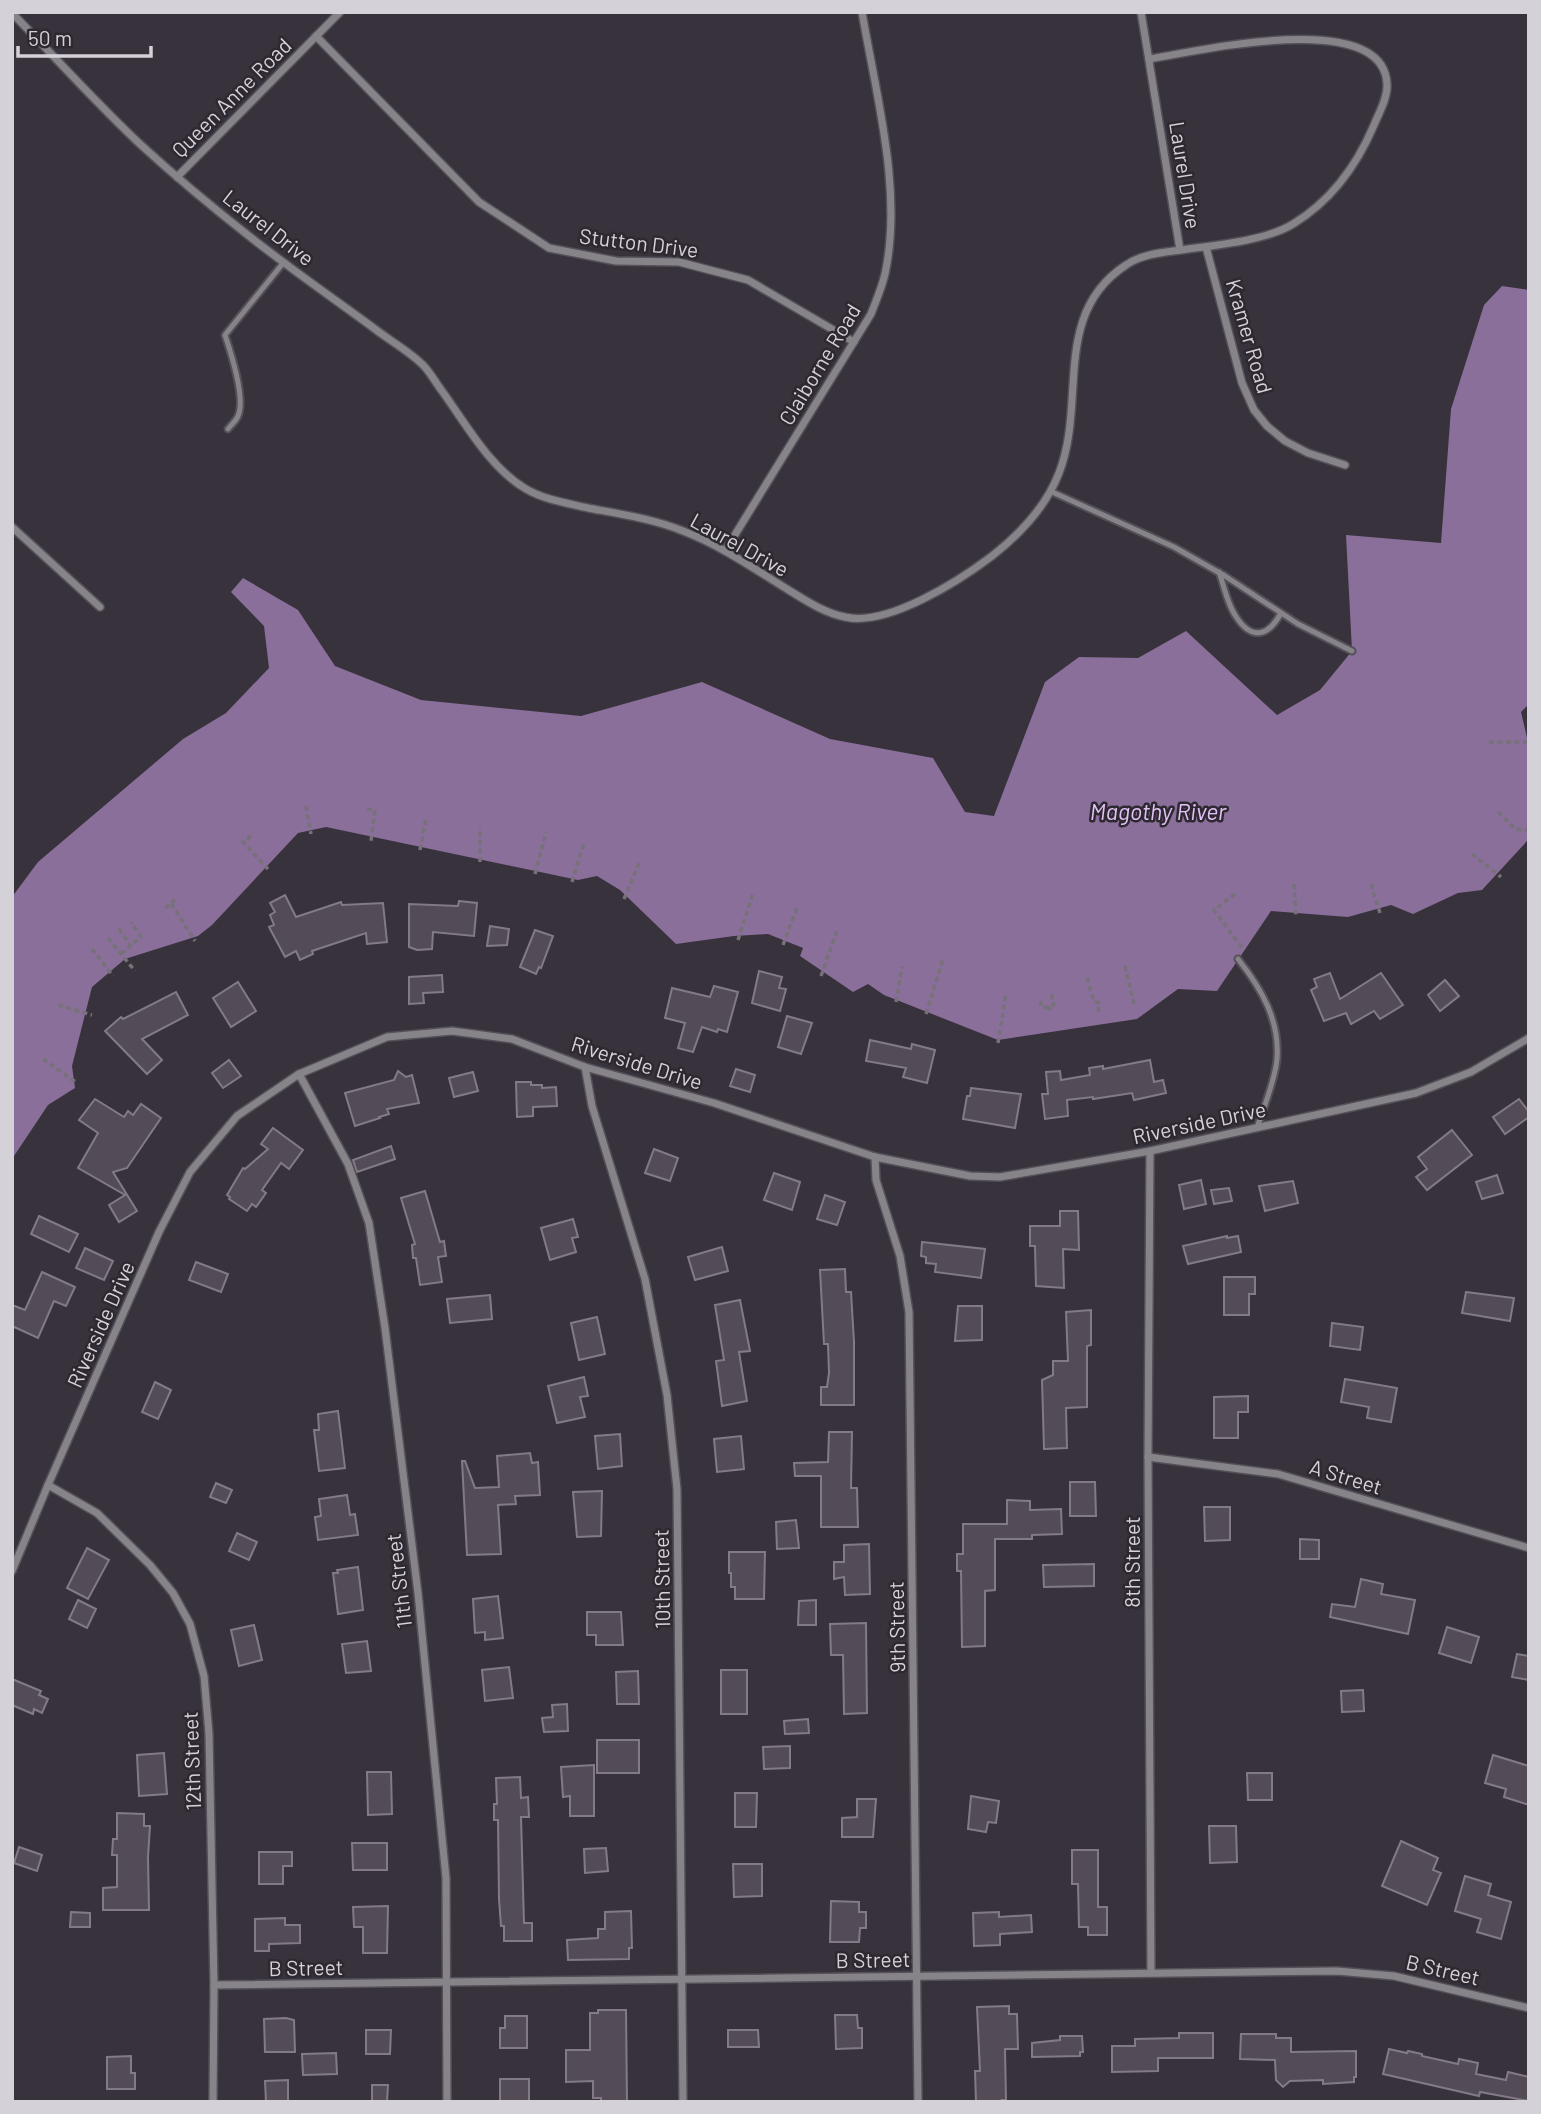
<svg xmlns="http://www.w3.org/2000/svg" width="1541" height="2114" font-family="Barlow,sans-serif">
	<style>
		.water { fill: #896f99 }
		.building { fill: #534c57; stroke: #827b87; stroke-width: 2 }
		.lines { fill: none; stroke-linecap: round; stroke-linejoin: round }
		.service-casing { stroke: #544f58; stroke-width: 9 }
		.minor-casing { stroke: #544f58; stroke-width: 10 }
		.path { stroke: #77717a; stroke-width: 3.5; stroke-dasharray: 5 3.5; stroke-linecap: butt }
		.service { stroke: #878489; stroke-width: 5 }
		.minor { stroke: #878489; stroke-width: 7 }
		.labels { text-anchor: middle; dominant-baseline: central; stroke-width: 5; stroke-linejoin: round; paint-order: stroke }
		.street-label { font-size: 21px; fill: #d5d1d8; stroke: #2e2831 }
		.water-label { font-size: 23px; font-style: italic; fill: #e1c1f6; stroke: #2e2831 }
	</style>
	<rect width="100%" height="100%" fill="#38323c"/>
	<path class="water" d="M1502 286 1529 290V704L1521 712 1529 746V836L1528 840 1482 890 1458 893 1413 914 1391 905 1348 917 1271 911 1217 991 1178 989 1137 1019 998 1040 884 995 868 984 853 992 800 956 803 948 768 934 734 936 676 944 620 890 597 876 578 880 326 827 298 833 212 925 198 936 125 959 92 987 72 1066 75 1088 48 1105 12 1159V897L38 862 183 739 226 713 269 668 264 626 231 592 243 578 298 610 335 666 421 700 581 716 702 682 830 739 933 758 965 812 994 816 1045 682 1079 657 1138 658 1186 631 1277 715 1320 690 1352 651 1346 535 1441 543 1451 409 1484 305Z"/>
	<g class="building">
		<path d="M285 895 296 917 341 902 342 905 383 903 387 942 367 944 366 933 312 951 313 954 300 960 296 951 285 957 269 927 274 925 270 915 275 912 270 903Z"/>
		<path d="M459 901 477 903 474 936 433 932 432 949 417 950 409 947V904L458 906Z"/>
		<path d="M490 926 509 929 507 945 487 946Z"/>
		<path d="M535 930 553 936 541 968 539 967 536 974 520 967Z"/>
		<path d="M759 971 782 977 779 988 786 989 780 1011 752 1003Z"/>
		<path d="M1330 973 1340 999 1381 973 1403 1005 1380 1019 1374 1011 1351 1024 1346 1013 1324 1021 1311 990 1317 987 1314 979Z"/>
		<path d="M442 975 443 992 423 993 424 1003 409 1004V977Z"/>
		<path d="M1445 980 1459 996 1440 1011 1428 995Z"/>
		<path d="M238 982 256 1011 231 1027 213 998Z"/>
		<path d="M714 986 738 992 727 1032 718 1029 717 1032 702 1027 693 1052 678 1048 685 1023 665 1018 672 988 710 997Z"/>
		<path d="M176 992 188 1015 142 1039 162 1060 147 1074 105 1031 121 1017 123 1019Z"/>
		<path d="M787 1016 812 1023 801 1054 778 1047Z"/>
		<path d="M870 1040 911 1049 912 1044 935 1050 927 1083 903 1077 906 1068 866 1061Z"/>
		<path d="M229 1060 241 1076 223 1088 212 1073Z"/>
		<path d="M1150 1060 1154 1082 1163 1080 1166 1093 1134 1100 1132 1093 1093 1099V1097L1067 1100 1068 1116 1045 1119 1042 1094H1048L1046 1072 1060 1071 1061 1080 1090 1075 1089 1068 1103 1066V1069Z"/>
		<path d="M736 1069 755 1075 750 1092 730 1086Z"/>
		<path d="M398 1071 406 1077 412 1075 419 1103 387 1109 389 1114 379 1117 380 1118 355 1126 345 1093 394 1080Z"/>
		<path d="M473 1072 478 1091 454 1097 449 1078Z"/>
		<path d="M516 1082H531V1085H542V1088L556 1087 557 1106 533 1107V1116L517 1117Z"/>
		<path d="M971 1088 1021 1094 1015 1128 963 1119 967 1096H970Z"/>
		<path d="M95 1099 124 1117 128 1111 133 1115 141 1104 161 1118 127 1168 113 1172 137 1211 119 1222 109 1205 125 1195 78 1168 98 1133 79 1120Z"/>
		<path d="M1519 1099 1529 1112V1117L1505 1134 1493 1117Z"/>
		<path d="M273 1128 303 1150 289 1169 281 1163 262 1190 266 1193 256 1207 252 1204 247 1211 229 1199 230 1197 227 1195 243 1168 245 1169 268 1149 261 1144Z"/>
		<path d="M1452 1130 1472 1155 1427 1190 1416 1177 1427 1169 1418 1157Z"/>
		<path d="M391 1146 395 1159 357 1172 353 1160Z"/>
		<path d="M654 1149 678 1158 670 1181 645 1173Z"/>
		<path d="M774 1173 800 1182 792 1210 764 1200Z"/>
		<path d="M1497 1175 1503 1193 1482 1199 1476 1182Z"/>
		<path d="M1201 1180 1206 1204 1184 1209 1179 1185Z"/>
		<path d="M1293 1181 1298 1203 1265 1211 1259 1186Z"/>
		<path d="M1229 1188 1232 1201 1214 1204 1211 1190Z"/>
		<path d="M425 1191 440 1242 444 1241 446 1256 438 1257 442 1282 420 1285 416 1258H413L412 1245 415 1244 401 1198Z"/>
		<path d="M825 1195 845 1202 837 1225 817 1219Z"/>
		<path d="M1060 1211H1078L1079 1250 1063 1249 1064 1288 1036 1286 1035 1246H1030V1226H1060Z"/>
		<path d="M39 1216 78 1234 69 1252 31 1234Z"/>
		<path d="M573 1219 578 1237 572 1238 576 1252 550 1260 541 1228Z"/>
		<path d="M1227 1236V1238L1238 1236 1241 1252 1188 1264 1183 1246Z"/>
		<path d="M922 1242 985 1249 981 1278 935 1272 936 1264 926 1263V1257L921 1256Z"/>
		<path d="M722 1247 728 1271 695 1280 688 1257Z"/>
		<path d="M85 1248 113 1261 104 1280 76 1268Z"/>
		<path d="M196 1262 228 1274 221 1292 189 1280Z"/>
		<path d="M845 1269 846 1292H851L854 1342V1405H821V1387H827L829 1373 828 1344H824L820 1270Z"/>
		<path d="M42 1272 75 1287 66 1306 54 1301 38 1338 12 1326V1305L25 1310Z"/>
		<path d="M1224 1277H1255V1294H1249V1315H1224Z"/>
		<path d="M1466 1292 1514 1298 1510 1321 1462 1313Z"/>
		<path d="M490 1295 492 1319 450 1323 447 1299Z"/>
		<path d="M740 1300 750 1351 739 1352 747 1401 722 1406 716 1361 724 1360 715 1305Z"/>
		<path d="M958 1306H982V1340L955 1341Z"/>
		<path d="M1091 1310V1345L1087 1346V1407L1066 1408 1067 1448 1044 1449 1042 1380 1053 1375V1361H1068L1066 1312Z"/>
		<path d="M597 1317 605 1354 579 1360 571 1323Z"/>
		<path d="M1332 1323 1363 1327 1360 1350 1330 1346Z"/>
		<path d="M584 1377 588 1396 580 1397 585 1417 557 1423 548 1386Z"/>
		<path d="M1345 1379 1397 1388 1391 1422 1367 1418 1369 1407 1341 1402Z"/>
		<path d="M155 1382 171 1390 158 1419 142 1412Z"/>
		<path d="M1248 1396V1412H1238V1438H1214V1397Z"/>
		<path d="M338 1411 345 1468 319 1471 314 1430H319L318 1414Z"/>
		<path d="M829 1432H852L851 1488H857L858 1527H821V1476H795L794 1463 828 1462Z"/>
		<path d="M620 1434 622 1466 598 1469 595 1436Z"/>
		<path d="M741 1436 744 1469 717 1472 714 1439Z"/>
		<path d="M530 1453 532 1463 538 1462 540 1495 515 1496 516 1504 498 1505 501 1554 467 1555 462 1461H465L475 1488 499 1487 497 1456Z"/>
		<path d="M1070 1482H1095L1096 1516H1070Z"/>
		<path d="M216 1483 232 1490 226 1503 210 1497Z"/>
		<path d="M602 1491 601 1536 577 1537 573 1492Z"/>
		<path d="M347 1495 350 1515 355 1514 358 1535 318 1540 315 1517 321 1516 319 1499Z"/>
		<path d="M1007 1500 1030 1501V1510L1061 1509 1062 1534 1032 1535V1539H995V1590L985 1591V1646L962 1647 961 1571H957V1554H963V1524H1007Z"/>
		<path d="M1204 1507H1230V1540L1205 1541Z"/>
		<path d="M796 1520 799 1548 777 1549 776 1522Z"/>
		<path d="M237 1533 257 1542 249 1560 229 1551Z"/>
		<path d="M1300 1539 1319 1540V1559H1300Z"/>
		<path d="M869 1544 870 1594 845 1595 844 1577 834 1579V1562H844V1545Z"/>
		<path d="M87 1548 109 1560 88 1599 67 1588Z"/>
		<path d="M729 1552H765L764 1599H735V1587H731V1573H729Z"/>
		<path d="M1094 1564V1586L1044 1587 1043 1565Z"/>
		<path d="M358 1567 363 1610 338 1614 333 1573H338L337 1570Z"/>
		<path d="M1361 1579 1383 1584 1381 1594 1415 1600 1408 1634 1330 1617 1332 1604 1355 1607Z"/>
		<path d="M498 1596 503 1638 485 1640V1632L475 1633 473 1599Z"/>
		<path d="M78 1600 96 1609 87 1628 69 1619Z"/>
		<path d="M816 1600V1625H798L799 1601Z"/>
		<path d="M587 1612H621L623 1645H596V1635H587Z"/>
		<path d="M866 1623 867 1713 844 1714 843 1655H831L830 1624Z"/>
		<path d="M254 1625 262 1660 239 1666 231 1630Z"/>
		<path d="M1447 1627 1479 1637 1471 1663 1439 1653Z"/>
		<path d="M367 1641 371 1671 346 1673 342 1644Z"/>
		<path d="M1517 1654 1529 1656V1680L1512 1677Z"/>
		<path d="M509 1667 513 1698 485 1701 482 1670Z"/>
		<rect x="721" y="1670" width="26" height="44"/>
		<path d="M638 1671 639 1704H617L616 1672Z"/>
		<path d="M12 1679 41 1691 39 1695 48 1699 42 1713 34 1709 33 1714 12 1705Z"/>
		<path d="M1363 1690 1364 1711 1342 1712 1341 1691Z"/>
		<path d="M567 1704 568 1731 544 1732 542 1718 553 1717 552 1705Z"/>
		<path d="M808 1719 809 1733 785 1734 784 1721Z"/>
		<rect x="597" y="1740" width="42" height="33"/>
		<path d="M790 1746V1768L764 1769 763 1747Z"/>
		<path d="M164 1753 167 1794 139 1796 137 1755Z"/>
		<path d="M1493 1755 1529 1766V1805L1504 1797 1506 1789 1485 1783Z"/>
		<path d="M594 1765V1816H570V1796L563 1797 561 1767Z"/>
		<path d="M367 1772H391L392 1814 368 1815Z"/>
		<path d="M1247 1773H1272V1800H1248Z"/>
		<path d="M520 1777 521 1798 528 1797 529 1817H521L524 1923H532V1941H504V1926H501L499 1899 498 1820H494V1804H497L496 1778Z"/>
		<path d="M735 1793H757L756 1827H735Z"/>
		<path d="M971 1796 999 1801 996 1823 988 1822 986 1832 968 1829Z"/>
		<path d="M857 1799H876L873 1837H842V1818L857 1817Z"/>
		<path d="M117 1813 144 1814V1826H150L148 1857 149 1910H103V1888L117 1887V1855H112L113 1839H117Z"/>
		<path d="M1209 1826H1236L1237 1862 1210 1863Z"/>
		<path d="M1401 1841 1438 1858 1433 1870 1441 1873 1427 1905 1382 1886Z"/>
		<path d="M352 1843H387V1870H353Z"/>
		<path d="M19 1847 42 1855 37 1871 14 1863Z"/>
		<path d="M606 1848 608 1871 585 1873 584 1849Z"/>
		<path d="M1072 1850H1098V1907H1107V1935H1088V1927H1079L1078 1884H1072Z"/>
		<path d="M259 1852H292V1866H283V1884H259Z"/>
		<path d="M733 1864H762V1896L734 1897Z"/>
		<path d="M1465 1876 1491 1884 1488 1895 1511 1902 1501 1939 1477 1932 1481 1919 1455 1911Z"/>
		<path d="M831 1901 859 1902V1912H866V1928H860L859 1942H830Z"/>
		<path d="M388 1906 387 1953H363V1927H354L353 1907Z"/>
		<path d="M631 1911 632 1948H629V1959L568 1960 567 1940 598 1938V1929H605V1912Z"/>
		<path d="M71 1912 90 1913V1927H70Z"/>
		<path d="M999 1912V1917L1031 1915 1032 1932 1000 1934V1945L974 1946 973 1913Z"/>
		<path d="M285 1918V1925H300V1943L269 1944V1951H255V1919Z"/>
		<path d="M1009 2006V2014H1017L1018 2049H1005L1006 2100H1002L1003 2102H976L975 2071H980L977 2007Z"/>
		<path d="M598 2010H626L627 2102H601V2098H593V2081L566 2082V2050H590V2013H598Z"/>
		<path d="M835 2015H857L858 2028H862V2048L836 2049Z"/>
		<path d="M505 2016H527V2048H500V2028H505Z"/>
		<path d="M286 2018 294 2020 295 2052H265L264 2019Z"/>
		<path d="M366 2030H391L390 2054H366Z"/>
		<path d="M728 2030H758L759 2047H728Z"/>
		<path d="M1179 2033H1213V2058H1158V2071L1112 2072V2046H1135V2039L1179 2038Z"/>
		<path d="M1241 2034H1276V2038H1291V2052L1356 2051V2077H1354V2082L1323 2084V2080L1290 2081 1283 2087 1276 2080 1275 2060 1240 2059Z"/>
		<path d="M1060 2036H1082L1083 2052H1080V2056L1032 2057V2043L1060 2040Z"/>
		<path d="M1389 2049 1407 2053 1408 2051 1422 2054V2056L1458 2064 1459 2059 1478 2063 1476 2074 1506 2080 1508 2072 1529 2077V2101L1480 2092 1479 2096 1383 2074Z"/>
		<path d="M336 2053 337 2074 303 2075 302 2054Z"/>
		<path d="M131 2056V2073H135V2089H107V2057Z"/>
		<rect x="500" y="2079" width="29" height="23"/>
		<path d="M288 2080V2102H266L265 2081Z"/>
		<path d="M372 2085H388L387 2102H372Z"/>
	</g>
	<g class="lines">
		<g class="service-casing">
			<g id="service">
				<path d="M228 429C231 425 236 421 238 416 246 399 231 353 225 335L284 262"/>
				<path d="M1050 491 1174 547 1225 576 1298 624 1352 651"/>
				<path d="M1219 572C1224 586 1227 603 1235 615 1251 641 1268 637 1281 613"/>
				<path d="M1238 959C1261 988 1280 1020 1277 1059 1275 1081 1264 1106 1257 1128"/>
			</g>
		</g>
		<g class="minor-casing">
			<g id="minor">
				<path d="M1141 12 1180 250"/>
				<path d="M12 13C55 57 96 103 141 145 175 176 212 207 249 236 288 267 330 296 371 326 387 339 408 350 423 365 430 372 436 383 442 391 466 424 490 468 526 489 545 500 567 503 588 508 620 514 653 519 683 531 720 545 753 568 787 589 805 600 824 613 845 617 887 627 959 581 992 556 1020 534 1046 507 1059 473 1087 402 1051 314 1126 265 1143 253 1168 252 1188 249 1219 245 1267 240 1293 224 1331 201 1357 165 1374 125 1379 113 1388 97 1387 84 1383 7 1194 52 1149 59"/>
				<path d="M316 36 479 202 549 248 616 261 679 262 748 280 854 342"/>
				<path d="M177 177 340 12"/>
				<path d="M1206 247 1242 383 1254 410 1267 426 1285 441 1308 453 1345 465"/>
				<path d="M12 527 100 607"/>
				<path d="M725 551 871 314C876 301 882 287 885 274 903 191 876 95 862 12"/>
				<path d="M585 1067 592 1106 645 1279 667 1395 677 1489 683 2102"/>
				<path d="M299 1074 348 1164 369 1223 385 1328 418 1593 446 1878 447 2102"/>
				<path d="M1150 1151 1148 1457 1151 1972"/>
				<path d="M875 1157 876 1180 900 1256 909 1312 918 2102"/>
				<path d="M1148 1457 1278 1474 1529 1548"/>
				<path d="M48 1485 97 1513 150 1565 173 1593 190 1624 204 1676 209 1734 214 1985 213 2102"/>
				<path d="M12 1571 48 1485 159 1232 190 1172 237 1116 299 1074 387 1037 452 1031 512 1039 585 1067 714 1103 875 1157 970 1176 1000 1177 1150 1151 1416 1093 1471 1072 1529 1038"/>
				<path d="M214 1985 1337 1971 1394 1976 1529 2008"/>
			</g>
		</g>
		<g class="path">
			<path d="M1489 742H1529"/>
			<path d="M306 806 311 834"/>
			<path d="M367 809 375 810 371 841"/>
			<path d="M1498 812 1515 829 1529 830"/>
			<path d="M251 836 243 842 268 869"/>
			<path d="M420 850 426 818"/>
			<path d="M1472 854 1501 877"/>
			<path d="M480 862V827"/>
			<path d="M535 874 546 832"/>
			<path d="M572 882 584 843"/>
			<path d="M1294 884 1296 915"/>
			<path d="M1371 884 1380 913"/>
			<path d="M1235 894 1214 910 1243 949"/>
			<path d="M624 899 640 861"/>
			<path d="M171 903 178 898"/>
			<path d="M165 908 171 903 195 941"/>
			<path d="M119 929 131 946"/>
			<path d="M108 938 135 971"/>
			<path d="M738 940 753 893"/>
			<path d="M783 945 798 905"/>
			<path d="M92 949 113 976"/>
			<path d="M121 954 141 937 131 922"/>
			<path d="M1125 966 1134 1004"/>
			<path d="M821 976 838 928"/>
			<path d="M1087 978 1094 1002 1099 1003 1098 1014"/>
			<path d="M1040 1001 1042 1008 1054 1005 1051 992"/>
			<path d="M896 1002 902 967"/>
			<path d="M58 1005 92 1015"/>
			<path d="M1048 1006 1052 1013"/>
			<path d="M926 1014 943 959"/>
			<path d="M998 1043 1006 994"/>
			<path d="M43 1059 77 1083"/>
		</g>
		<use href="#service" class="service"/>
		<use href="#minor" class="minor"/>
	</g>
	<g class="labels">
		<g class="street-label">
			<text transform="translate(231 97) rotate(-45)">Queen Anne Road</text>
			<text transform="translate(1186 175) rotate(81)">Laurel Drive</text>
			<text transform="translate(269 227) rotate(38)">Laurel Drive</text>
			<text transform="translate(639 242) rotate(7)">Stutton Drive</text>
			<text transform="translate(1250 336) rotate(74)">Kramer Road</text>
			<text transform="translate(819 364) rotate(-59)">Claiborne Road</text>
			<text transform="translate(740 544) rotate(29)">Laurel Drive</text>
			<text transform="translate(637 1062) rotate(17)">Riverside Drive</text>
			<text transform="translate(1199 1122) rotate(-12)">Riverside Drive</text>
			<text transform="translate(100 1324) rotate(-66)">Riverside Drive</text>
			<text transform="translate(1346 1476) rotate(17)">A Street</text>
			<text transform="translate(1131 1562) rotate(-90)">8th Street</text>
			<text transform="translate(661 1579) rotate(-91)">10th Street</text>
			<text transform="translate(398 1581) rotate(-97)">11th Street</text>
			<text transform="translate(896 1627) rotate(-91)">9th Street</text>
			<text transform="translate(191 1761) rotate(-92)">12th Street</text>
			<text transform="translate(873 1959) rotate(-1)">B Street</text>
			<text transform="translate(306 1967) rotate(-1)">B Street</text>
			<text transform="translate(1443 1969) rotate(13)">B Street</text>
		</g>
		<g class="water-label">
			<text x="1158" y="811">Magothy River</text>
		</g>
	</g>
	<rect width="1541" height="2114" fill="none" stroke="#d5d1d8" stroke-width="28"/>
	<path d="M18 46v10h133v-10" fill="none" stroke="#d5d1d8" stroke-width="3.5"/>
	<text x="28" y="46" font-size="21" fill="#d5d1d8" stroke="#2e2831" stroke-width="5" paint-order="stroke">50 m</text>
</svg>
